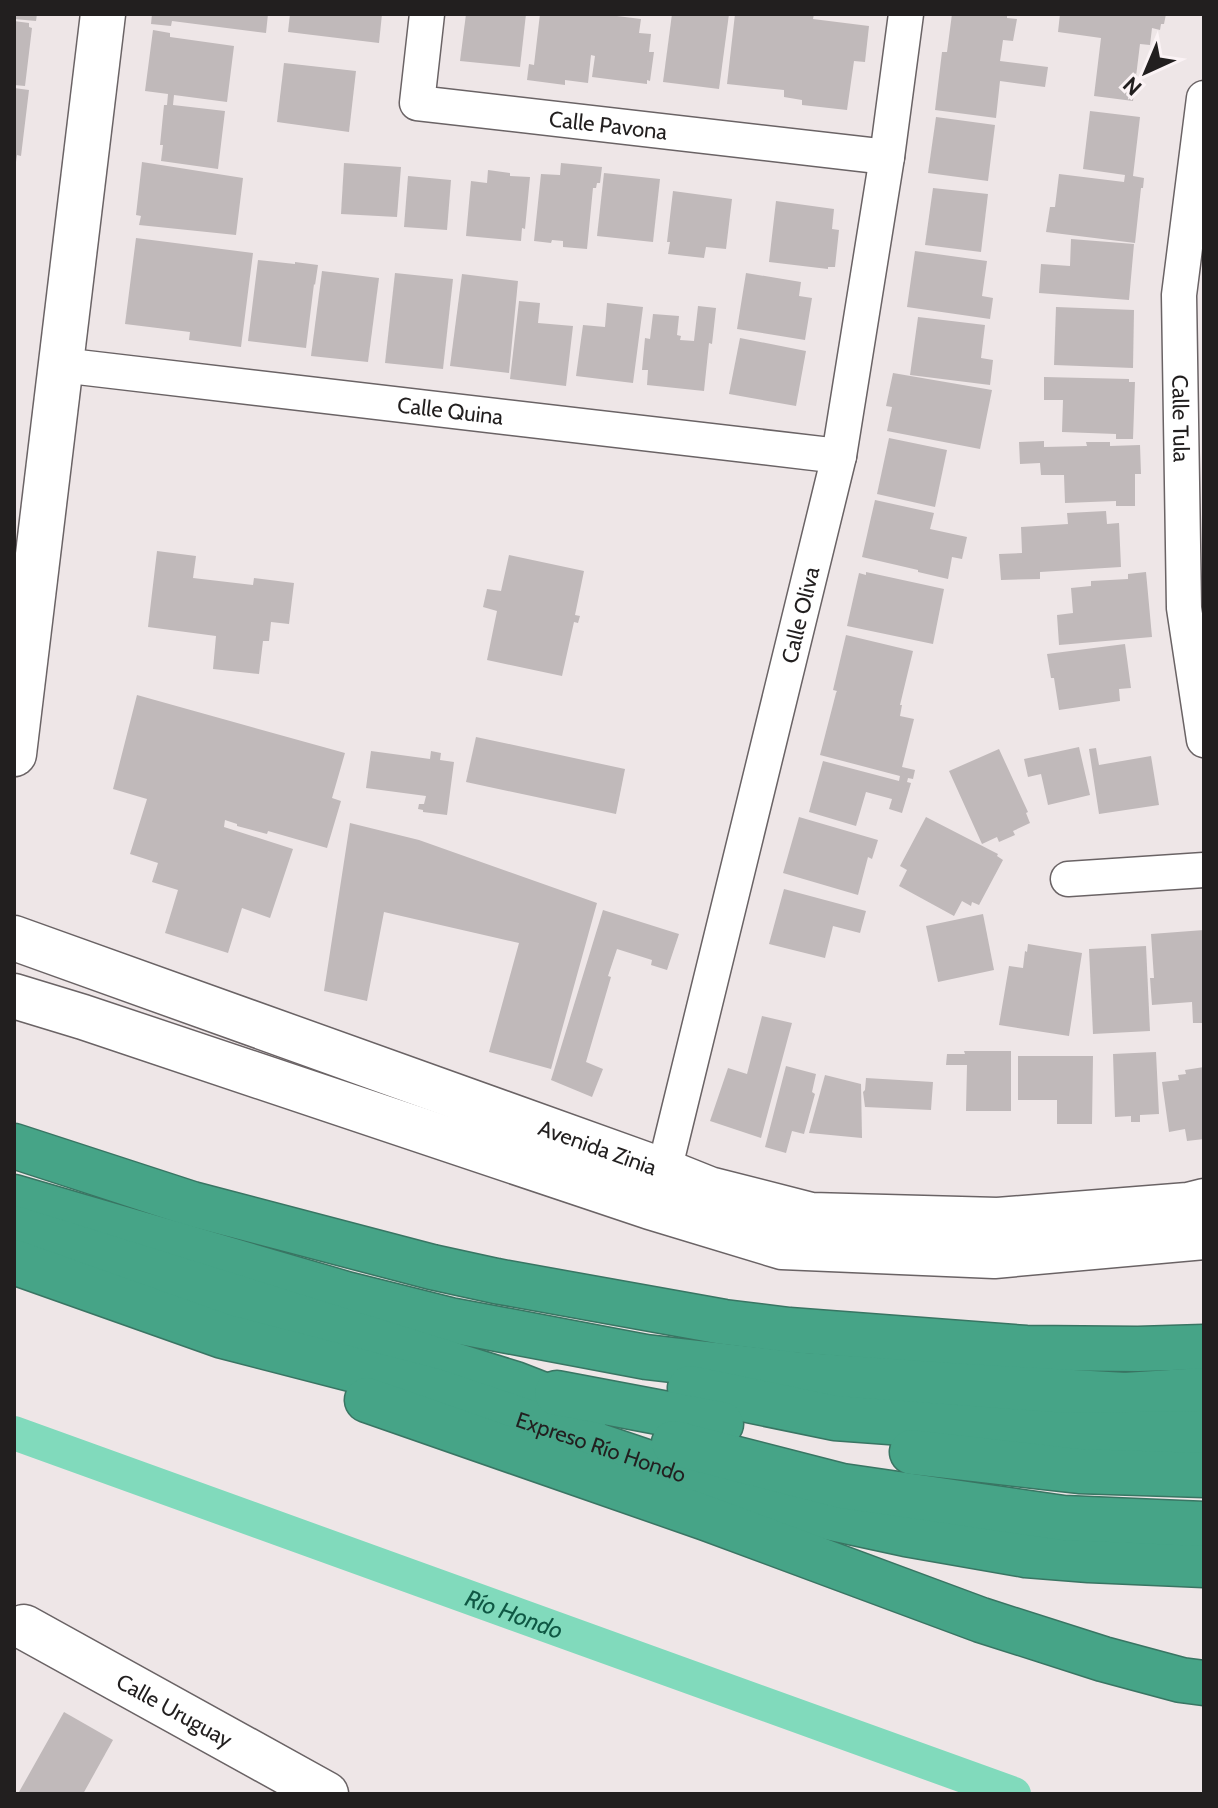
<svg xmlns="http://www.w3.org/2000/svg" width="1218" height="1808" font-family="Cabin,sans-serif">
	<style>
		.lines { fill: none; stroke-linecap: round; stroke-linejoin: round }
		.canal { stroke: #81dabc; stroke-width: 34 }
		.building { fill: #c0b9ba }
		.minor-casing { stroke: #6a6365; stroke-width: 37 }
		.tertiary-casing { stroke: #6a6365; stroke-width: 47 }
		.motorway-casing { stroke: #397563; stroke-width: 47 }
		.minor { stroke: #fff; stroke-width: 34 }
		.tertiary { stroke: #fff; stroke-width: 44 }
		.motorway { stroke: #46a487; stroke-width: 44 }
		.labels { text-anchor: middle; dominant-baseline: central; stroke-width: 7; stroke-linejoin: round; paint-order: stroke }
		.street-label { font-size: 22px; fill: #221f1f; stroke: #fbf3f5 }
		.water-label { font-size: 24px; font-style: italic; fill: #0f5844; stroke: #fbf3f5 }
	</style>
	<rect width="100%" height="100%" fill="#eee6e7"/>
	<g class="lines">
		<path class="canal" id="s1" d="M14 1433 1014 1794"/>
	</g>
	<g class="building">
		<path d="M14 14H37L36 21 14 19Z"/>
		<path d="M152 14H268L266 33 172 21 171 26 151 24Z"/>
		<path d="M290 14H382L379 43 288 32Z"/>
		<path d="M466 14H526L520 67 460 61Z"/>
		<path d="M540 14H601L641 19 639 33 651 34 649 52H654L650 81 647 80V84L592 77 595 56 591 55 588 83 565 80V85L527 80 529 64 534 65Z"/>
		<path d="M672 14H729L719 89 663 82Z"/>
		<path d="M735 14H814L813 19 869 26 865 62 854 61 847 110 802 105V100L784 97V90L727 84Z"/>
		<path d="M952 14H1007V18L1017 19 1013 41 1003 40 1000 61 1048 67 1045 87 1000 81 996 118 935 110 942 52H947Z"/>
		<path d="M1060 14H1166L1164 24H1161L1160 30 1152 28 1150 45 1140 44 1133 101 1094 96 1101 38 1058 32Z"/>
		<path d="M14 21 29 23V27L32 28 25 86 14 85Z"/>
		<path d="M153 30 170 33V37L234 46 227 102 174 95 173 105 225 111 218 169 161 161 163 145H160L164 105H167L168 94 145 91Z"/>
		<path d="M284 63 356 71 349 132 277 122Z"/>
		<path d="M14 88 29 90 21 156 17 155 16 162H14Z"/>
		<path d="M1090 111 1140 117 1133 176 1144 178 1143 188H1141L1135 243 1046 232 1050 207H1055L1059 174 1124 182 1125 175 1083 169Z"/>
		<path d="M936 117 995 125 988 181 928 173Z"/>
		<path d="M142 162 243 178 236 235 139 225 141 216 136 215Z"/>
		<path d="M344 163 401 167 397 217 341 214Z"/>
		<path d="M561 163 602 167 600 183H597L596 188H593L587 249 563 247V241L552 240 551 243 534 241 541 174 560 175Z"/>
		<path d="M488 170 510 173V176L530 177 525 229 522 228 521 241 466 236 471 181 487 183Z"/>
		<path d="M604 173 660 179 653 242 597 236Z"/>
		<path d="M408 176 451 180 447 230 404 227Z"/>
		<path d="M933 188 988 194 981 252 925 245Z"/>
		<path d="M673 191 732 199 726 249 706 247 704 258 668 254 670 242H667Z"/>
		<path d="M776 201 834 209 832 229 839 230 835 267H828V269L769 262Z"/>
		<path d="M136 238 253 253 241 347 189 340 190 332 125 324Z"/>
		<path d="M1071 239 1134 244 1129 300 1039 293 1041 264 1070 266Z"/>
		<path d="M915 251 987 261 982 296 993 298 990 319 907 307Z"/>
		<path d="M258 260 295 264V262L318 265 315 285 314 284 306 348 248 341Z"/>
		<path d="M322 271 379 278 368 362 311 356Z"/>
		<path d="M395 273 453 279 443 369 385 363Z"/>
		<path d="M746 273 801 282 799 296 812 298 805 340 737 329Z"/>
		<path d="M462 274 518 281 509 373 450 366Z"/>
		<path d="M519 301 540 303 538 323 573 326 566 386 510 379Z"/>
		<path d="M607 303 643 307 633 383 576 376 583 325 605 327Z"/>
		<path d="M698 306 716 308 712 344 709 343 704 391 647 385 648 370H642L645 338 650 339 653 314 679 316 677 335 681 336 680 340 694 341Z"/>
		<path d="M1056 307 1134 310 1133 368 1054 365Z"/>
		<path d="M918 317 985 325 981 358 993 360 990 385 910 375Z"/>
		<path d="M740 338 806 351 796 406 729 394Z"/>
		<path d="M893 373 992 390 980 449 887 431 892 407 886 406Z"/>
		<path d="M1044 377 1129 379V382H1135L1133 439H1116V434L1062 432 1063 400H1044Z"/>
		<path d="M889 438 947 450 935 507 877 494Z"/>
		<path d="M1044 441V447L1087 446 1086 442H1110V446L1140 445 1141 474H1135V506H1116V501L1065 503 1064 475H1041L1040 463 1020 464 1019 442Z"/>
		<path d="M875 500 934 513 930 529 967 537 962 559 952 557 948 579 918 572V570L862 557Z"/>
		<path d="M1106 511 1107 524 1119 523 1121 567 1040 572V579L1001 580 999 554 1022 553 1021 527 1068 524 1067 513Z"/>
		<path d="M157 551 196 556 193 578 253 585 254 578 294 583 289 624 271 622 269 641H263L259 674 213 669 216 636 148 627Z"/>
		<path d="M509 555 584 571 575 615 580 616 578 623 574 622 562 676 487 660 497 611 483 607 487 589 501 591Z"/>
		<path d="M866 572 944 589 933 644 847 626 859 573 866 575Z"/>
		<path d="M1146 572 1152 637 1059 645 1057 615 1073 613 1071 588 1091 586V581L1128 579V574Z"/>
		<path d="M846 635 913 651 900 705H902L900 716 914 719 902 767 915 770 913 779 908 778 907 782 911 783 902 813 889 809 892 799 866 792 856 826 809 812 823 761 899 781 900 776 820 755 836 693 837 691 833 690Z"/>
		<path d="M1125 644 1131 688 1119 689 1120 701 1059 710 1054 678H1051L1047 654Z"/>
		<path d="M137 695 345 753 332 798 341 801 327 848 268 831 267 834 237 826V824L225 820 224 827 293 849 270 918 242 908 228 953 165 933 178 890 152 882 158 863 130 854 147 799 113 789Z"/>
		<path d="M476 737 625 769 616 814 466 782Z"/>
		<path d="M1079 747 1090 795 1048 805 1041 774 1028 777 1024 759Z"/>
		<path d="M1096 748 1099 765 1151 756 1159 805 1099 814 1089 749Z"/>
		<path d="M999 749 1028 812 1026 813 1030 823 1013 831 1015 835 999 842 997 837 982 844 949 771Z"/>
		<path d="M371 751 430 759 431 751 441 753 440 760 454 762 447 815 423 812V810L418 809 419 804H424L426 796 366 788Z"/>
		<path d="M799 817 878 840 872 859 868 857 858 895 783 873Z"/>
		<path d="M926 817 998 854 997 856 1003 860 979 905 972 902 971 906 962 901 954 916 899 886 907 870 900 866Z"/>
		<path d="M350 823 419 840 597 903 551 1069 489 1052 519 943 384 912 367 1001 324 991Z"/>
		<path d="M784 889 866 911 860 933 833 926 825 958 769 944Z"/>
		<path d="M603 910 679 934 667 970 651 965 652 960 617 949 608 976 611 977 586 1062 603 1069 592 1097 551 1080Z"/>
		<path d="M983 914 994 970 938 982 926 926Z"/>
		<path d="M1204 930V1023H1193L1192 1002 1152 1005 1150 978H1154L1151 934Z"/>
		<path d="M1028 944 1082 953 1069 1036 999 1025 1009 966 1023 968 1025 951 1027 952Z"/>
		<path d="M1146 946 1150 1031 1093 1034 1089 949Z"/>
		<path d="M762 1016 792 1023 761 1138 710 1121 728 1068 747 1074Z"/>
		<path d="M964 1051H1011V1111H966L967 1065H946L947 1054H965Z"/>
		<path d="M1156 1052 1159 1114 1140 1115V1122H1131V1116L1115 1117 1113 1054Z"/>
		<path d="M1018 1056H1093L1092 1124H1057V1100H1018Z"/>
		<path d="M786 1066 816 1074 812 1092 815 1094 804 1134 792 1131 786 1153 765 1147Z"/>
		<path d="M1204 1067V1139L1187 1141 1185 1129 1169 1132 1162 1082 1179 1080 1178 1075 1186 1074 1185 1070Z"/>
		<path d="M825 1075 861 1084 862 1138 809 1133Z"/>
		<path d="M866 1078 933 1082 931 1110 865 1107 863 1092 865 1090Z"/>
		<path d="M64 1712 113 1740 83 1794H23L19 1792Z"/>
	</g>
	<g class="lines">
		<g class="minor-casing">
			<g id="minor">
				<path id="s2" d="M427 14 417 103 887 157"/>
				<path id="s3" d="M1204 98 1179 295 1184 608 1204 740"/>
				<path id="s4" d="M61 365 839 456"/>
				<path d="M1068 879 1204 870"/>
				<path id="s5" d="M656 1191 664 1171 839 456 887 157 906 14"/>
			</g>
		</g>
		<g class="tertiary-casing">
			<g id="tertiary">
				<path d="M14 754 103 14"/>
				<path id="s6" d="M14 938 664 1171 709 1189 811 1215 998 1220 1188 1205 1204 1201"/>
				<path d="M14 996 83 1017 650 1207 782 1247 994 1256 1204 1237"/>
				<path id="s7" d="M24 1627 326 1794"/>
			</g>
		</g>
		<g class="motorway-casing">
			<g id="motorway">
				<path d="M14 1146 192 1204 432 1267 496 1281 724 1322 789 1330 1026 1348 1138 1349 1204 1347"/>
				<path d="M14 1197 346 1294 450 1320 646 1357 803 1375 949 1385 1125 1395 1204 1390"/>
				<path d="M14 1228 515 1384 587 1412"/>
				<path id="s8" d="M14 1262 223 1336 436 1391 732 1491 804 1512 906 1534 1026 1555 1089 1560 1204 1565"/>
				<path d="M690 1388 835 1418 1066 1435 1204 1433"/>
				<path d="M557 1393 721 1424"/>
				<path d="M367 1400 706 1518 981 1620 1103 1659 1181 1680 1204 1683"/>
				<path d="M674 1443 842 1486 1063 1518 1204 1524"/>
				<path d="M912 1452 1079 1471 1204 1475"/>
			</g>
		</g>
		<use href="#minor" class="minor"/>
		<use href="#tertiary" class="tertiary"/>
		<use href="#motorway" class="motorway"/>
	</g>
	<g class="labels">
		<g class="street-label">
			<text stroke="none"><textPath href="#s2" startOffset="282">Calle Pavona</textPath></text>
			<text stroke="none"><textPath href="#s4" startOffset="392">Calle Quina</textPath></text>
			<text stroke="none"><textPath href="#s3" startOffset="322">Calle Tula</textPath></text>
			<text stroke="none"><textPath href="#s5" startOffset="594">Calle Oliva</textPath></text>
			<text stroke="none"><textPath href="#s6" startOffset="620">Avenida Zinia</textPath></text>
			<text stroke="none"><textPath href="#s8" startOffset="616">Expreso Río Hondo</textPath></text>
			<text stroke="none"><textPath href="#s7" startOffset="172">Calle Uruguay</textPath></text>
		</g>
		<g class="water-label">
			<text stroke="none"><textPath href="#s1" startOffset="532">Río Hondo</textPath></text>
		</g>
	</g>
	<rect width="1218" height="1808" fill="none" stroke="#221f1f" stroke-width="32"/>
	<g transform="translate(1146 72) rotate(224)" stroke="#fbf3f5" stroke-width="6" paint-order="stroke">
	<path d="M0-6L14 30L0 20L-14 30Z" fill="#221f1f"/>
	<text y="-12" font-size="22" font-weight="bold" text-anchor="middle" fill="#221f1f">N</text>
	</g>
</svg>
